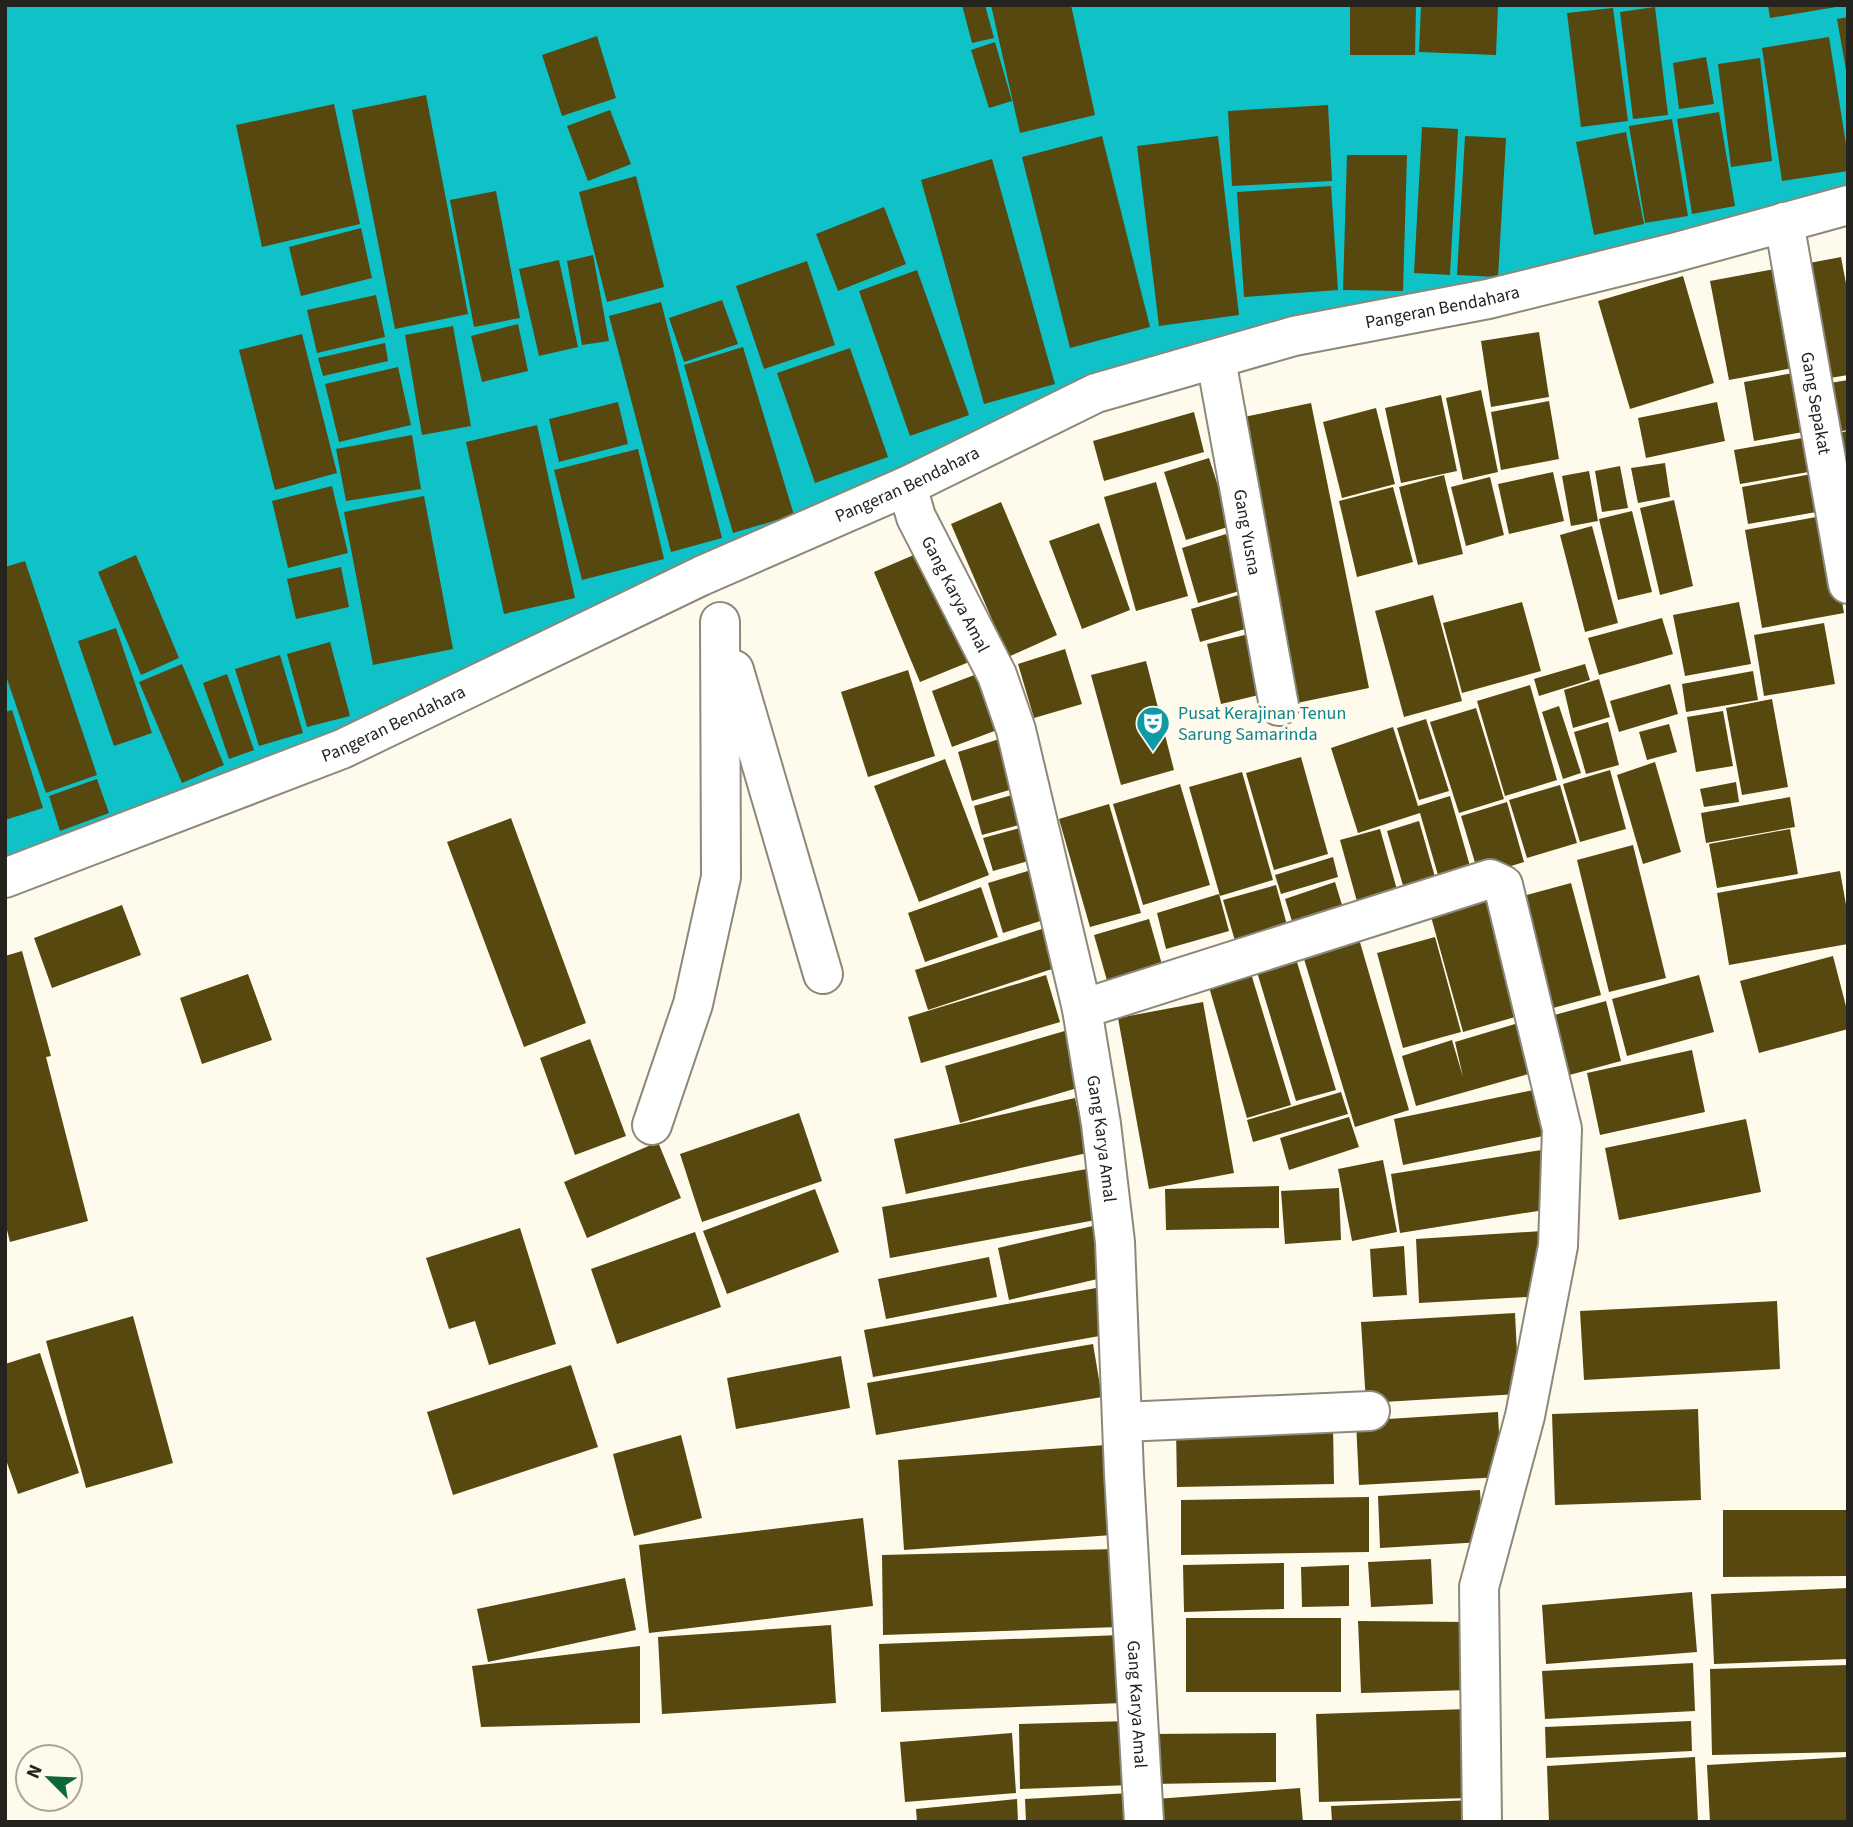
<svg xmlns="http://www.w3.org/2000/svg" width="1853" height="1827" font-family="'Source Sans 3',sans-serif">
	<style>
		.water { fill: #0ec2c7; stroke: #159294; stroke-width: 2 }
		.building { fill: #574810 }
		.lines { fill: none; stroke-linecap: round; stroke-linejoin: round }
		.minor-casing { stroke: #8c897b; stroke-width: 42 }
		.minor { stroke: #fff; stroke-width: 38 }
		.labels { text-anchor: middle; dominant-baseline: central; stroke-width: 7; stroke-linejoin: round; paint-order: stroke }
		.street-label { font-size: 18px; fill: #25231e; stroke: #fffbec }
		.culture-label { font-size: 18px; fill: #0d838f; stroke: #fffbec; text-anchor: start }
	</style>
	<rect width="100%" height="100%" fill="#fffbec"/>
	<path class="water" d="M5 5H1848V191L1613 252 1067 386 888 481 404 704 5 860Z"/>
	<g class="building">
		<path d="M962 5H985L994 38 972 43Z"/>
		<path d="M991 5H1071L1095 115 1020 133Z"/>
		<path d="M1350 5H1416L1415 55H1350Z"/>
		<path d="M1421 5H1498L1496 55 1419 52Z"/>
		<path d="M1768 5H1836V7L1770 18Z"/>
		<path d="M1655 7 1668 115 1633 119 1620 12Z"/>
		<path d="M1613 8 1628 121 1581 127 1567 13Z"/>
		<path d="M1848 17V70H1846L1837 19Z"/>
		<path d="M597 36 616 98 562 116 542 55Z"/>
		<path d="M1829 37 1848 157V171L1782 181 1762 48Z"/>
		<path d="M995 42 1012 101 989 108 971 50Z"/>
		<path d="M1706 57 1714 104 1679 109 1673 63Z"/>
		<path d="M1760 58 1772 161 1731 167 1718 64Z"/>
		<path d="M426 95 468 314 395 329 352 110Z"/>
		<path d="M334 104 360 224 262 247 236 125Z"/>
		<path d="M1328 105 1332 181 1232 186 1228 111Z"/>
		<path d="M610 110 631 164 588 181 567 126Z"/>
		<path d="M1719 112 1735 206 1692 214 1677 119Z"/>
		<path d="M1672 119 1688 216 1645 223 1629 126Z"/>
		<path d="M1422 127 1458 129 1450 275 1414 273Z"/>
		<path d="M1626 132 1644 224 1594 235 1576 142Z"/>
		<path d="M1102 136 1150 327 1070 348 1022 157Z"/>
		<path d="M1218 136 1239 315 1159 326 1137 146Z"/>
		<path d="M1465 136 1506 138 1498 277 1457 275Z"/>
		<path d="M1347 155H1407L1403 291 1343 290Z"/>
		<path d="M992 159 1055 384 984 404 921 180Z"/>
		<path d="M636 176 664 287 607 302 579 192Z"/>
		<path d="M1331 186 1338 290 1244 297 1237 192Z"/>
		<path d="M496 191 520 318 474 327 450 200Z"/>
		<path d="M884 207 906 264 838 291 816 234Z"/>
		<path d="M361 228 372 278 301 296 289 247Z"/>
		<path d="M593 255 609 341 582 345 567 261Z"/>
		<path d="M1841 257 1848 294V375L1818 380 1799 265Z"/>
		<path d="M559 260 578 347 539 356 519 269Z"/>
		<path d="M807 261 835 345 764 369 736 286Z"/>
		<path d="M1786 267 1804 366 1729 380 1710 281Z"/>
		<path d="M917 270 969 415 910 436 859 291Z"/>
		<path d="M1683 276 1714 383 1630 409 1598 301Z"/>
		<path d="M376 295 385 337 317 353 307 310Z"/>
		<path d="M722 300 738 344 684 362 669 318Z"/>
		<path d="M661 302 722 538 671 552 609 316Z"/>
		<path d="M518 324 528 371 482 382 471 336Z"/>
		<path d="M453 326 471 426 422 435 405 335Z"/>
		<path d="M1539 332 1549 397 1491 407 1481 341Z"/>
		<path d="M302 334 337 473 275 490 239 350Z"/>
		<path d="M385 343 388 361 323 376 318 358Z"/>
		<path d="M743 347 794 515 733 533 684 365Z"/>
		<path d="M850 348 888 457 815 483 777 373Z"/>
		<path d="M398 367 411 425 339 442 325 384Z"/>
		<path d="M1804 371 1814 430 1754 441 1744 382Z"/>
		<path d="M1848 380V430L1826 434 1818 385Z"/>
		<path d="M1481 390 1498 472 1463 480 1446 398Z"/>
		<path d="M1441 395 1457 471 1401 483 1385 408Z"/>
		<path d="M1549 401 1559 459 1501 470 1491 412Z"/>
		<path d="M618 402 628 444 559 462 549 419Z"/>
		<path d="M1717 402 1725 441 1646 458 1638 418Z"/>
		<path d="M1311 403 1369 688 1297 703 1239 418Z"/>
		<path d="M1376 408 1395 484 1342 498 1323 422Z"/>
		<path d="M1194 412 1204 452 1104 481 1093 441Z"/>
		<path d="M537 425 575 598 504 614 466 442Z"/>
		<path d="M1848 431V466L1833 469 1828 435Z"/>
		<path d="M412 435 421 489 346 501 336 449Z"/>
		<path d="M1814 436 1820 470 1740 484 1734 450Z"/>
		<path d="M638 449 664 559 582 580 554 470Z"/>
		<path d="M1209 458 1231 526 1186 540 1164 472Z"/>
		<path d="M1665 463 1670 497 1638 503 1631 468Z"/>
		<path d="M1620 466 1628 508 1602 512 1595 471Z"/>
		<path d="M1589 471 1598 521 1571 526 1562 476Z"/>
		<path d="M1553 472 1564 521 1509 534 1498 484Z"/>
		<path d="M1822 472 1828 510 1748 524 1742 487Z"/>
		<path d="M1444 475 1463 554 1418 565 1399 487Z"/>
		<path d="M1490 477 1504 535 1466 546 1451 487Z"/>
		<path d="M1156 482 1188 596 1136 611 1104 497Z"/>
		<path d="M332 486 348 553 288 568 272 501Z"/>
		<path d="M1393 487 1413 562 1357 577 1339 501Z"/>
		<path d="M424 496 453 649 373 665 344 512Z"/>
		<path d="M1674 500 1693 586 1660 595 1640 508Z"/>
		<path d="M1001 502 1057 635 1008 657 951 524Z"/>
		<path d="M1632 511 1652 592 1618 600 1599 519Z"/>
		<path d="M1827 515 1844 613 1762 628 1745 530Z"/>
		<path d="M1099 523 1130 610 1082 629 1049 541Z"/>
		<path d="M1592 526 1618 623 1585 632 1560 535Z"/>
		<path d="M1226 534 1243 590 1198 603 1182 548Z"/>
		<path d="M923 551 969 662 920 682 874 572Z"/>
		<path d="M136 555 179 658 141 675 98 572Z"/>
		<path d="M25 561 97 775 46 793 5 673V567Z"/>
		<path d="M341 567 349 607 296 619 287 579Z"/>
		<path d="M1242 594 1252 627 1200 642 1191 609Z"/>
		<path d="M1433 595 1462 701 1404 717 1375 611Z"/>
		<path d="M1522 602 1541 671 1462 693 1443 623Z"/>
		<path d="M1739 602 1751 664 1685 676 1673 615Z"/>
		<path d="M1662 618 1673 654 1599 675 1588 638Z"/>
		<path d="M1824 623 1835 684 1764 696 1754 635Z"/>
		<path d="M116 628 152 733 114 746 78 641Z"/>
		<path d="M1249 634 1263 694 1221 704 1207 644Z"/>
		<path d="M330 642 350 716 307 727 287 654Z"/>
		<path d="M1065 649 1082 704 1034 718 1018 664Z"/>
		<path d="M280 655 303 733 259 746 235 669Z"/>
		<path d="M1146 661 1174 770 1121 785 1091 675Z"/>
		<path d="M182 664 224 765 182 783 139 682Z"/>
		<path d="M1585 664 1590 680 1539 696 1534 679Z"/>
		<path d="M908 670 935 756 868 777 841 692Z"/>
		<path d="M1753 671 1758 700 1686 712 1682 684Z"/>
		<path d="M227 674 254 750 229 759 203 683Z"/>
		<path d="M977 674 997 730 952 747 932 691Z"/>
		<path d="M1599 679 1610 717 1573 728 1564 690Z"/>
		<path d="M1670 684 1678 714 1619 732 1610 701Z"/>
		<path d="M1530 685 1557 780 1505 796 1477 701Z"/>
		<path d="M1772 699 1788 787 1742 795 1726 708Z"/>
		<path d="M1559 706 1581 773 1563 779 1542 712Z"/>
		<path d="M1476 708 1504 799 1459 813 1430 722Z"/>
		<path d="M12 710 43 808 5 820V712Z"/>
		<path d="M1723 711 1733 766 1696 772 1687 717Z"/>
		<path d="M1426 719 1449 791 1419 800 1397 728Z"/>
		<path d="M1608 722 1619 765 1586 774 1574 732Z"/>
		<path d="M1669 724 1677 752 1647 760 1639 732Z"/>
		<path d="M1393 727 1418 806 1450 796 1474 880 1442 889 1420 813 1358 833 1331 748Z"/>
		<path d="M1009 736 1023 786 972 801 958 752Z"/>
		<path d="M1301 757 1328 854 1274 870 1246 773Z"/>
		<path d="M945 759 989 875 919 902 874 786Z"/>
		<path d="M1655 762 1681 852 1643 864 1617 775Z"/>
		<path d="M1610 770 1626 829 1580 842 1563 784Z"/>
		<path d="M1242 772 1273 880 1220 896 1189 787Z"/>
		<path d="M97 779 109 813 60 831 49 796Z"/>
		<path d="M1736 782 1739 802 1704 807 1700 789Z"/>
		<path d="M1180 784 1210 885 1143 905 1113 804Z"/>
		<path d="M1560 785 1577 843 1527 858 1509 800Z"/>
		<path d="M1026 791 1034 821 982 835 974 806Z"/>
		<path d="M1790 797 1795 827 1706 843 1701 813Z"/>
		<path d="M1507 802 1524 862 1479 876 1461 816Z"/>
		<path d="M1109 804 1141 913 1090 927 1059 819Z"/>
		<path d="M511 818 586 1023 524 1047 447 842Z"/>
		<path d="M1419 821 1439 891 1407 899 1387 831Z"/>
		<path d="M1034 824 1043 857 993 871 983 838Z"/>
		<path d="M1380 829 1401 904 1361 916 1340 840Z"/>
		<path d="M1790 829 1798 874 1717 888 1709 844Z"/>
		<path d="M1633 845 1666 978 1609 992 1577 860Z"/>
		<path d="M1333 857 1338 877 1281 894 1275 875Z"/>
		<path d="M1038 868 1053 917 1003 933 988 883Z"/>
		<path d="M1840 871 1848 916V944L1729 965 1717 893Z"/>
		<path d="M1335 882 1346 918 1296 934 1285 899Z"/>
		<path d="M1571 883 1601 995 1542 1011 1512 899Z"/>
		<path d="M1276 885 1290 936 1238 951 1223 900Z"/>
		<path d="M981 887 998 937 925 962 908 913Z"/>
		<path d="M1219 894 1229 931 1166 949 1157 913Z"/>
		<path d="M1495 894 1529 1013 1463 1032 1430 913Z"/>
		<path d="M122 905 141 955 52 988 34 938Z"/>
		<path d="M1149 919 1165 975 1110 991 1094 935Z"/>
		<path d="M1054 925 1067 964 928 1010 915 970Z"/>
		<path d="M1357 932 1409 1110 1355 1127 1301 949Z"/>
		<path d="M1435 937 1461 1032 1403 1048 1377 953Z"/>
		<path d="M1293 949 1336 1090 1296 1101 1254 962Z"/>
		<path d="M22 951 51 1056 46 1057 88 1221 10 1242 5 1222V956Z"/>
		<path d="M1833 956 1848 1014V1029L1759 1053 1740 981Z"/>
		<path d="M1249 967 1291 1105 1247 1118 1207 980Z"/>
		<path d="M248 974 272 1040 202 1064 180 998Z"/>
		<path d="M1046 975 1060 1022 921 1063 908 1017Z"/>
		<path d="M1699 975 1714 1032 1627 1056 1612 999Z"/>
		<path d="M1606 1001 1621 1061 1562 1077 1547 1017Z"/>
		<path d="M1203 1002 1234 1173 1149 1189 1118 1018Z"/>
		<path d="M1532 1019 1546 1069 1416 1106 1402 1056 1452 1040 1463 1077 1455 1042Z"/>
		<path d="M1068 1030 1084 1086 960 1123 945 1066Z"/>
		<path d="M590 1039 626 1136 575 1155 540 1058Z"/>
		<path d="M1692 1050 1705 1112 1600 1135 1587 1073Z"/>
		<path d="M1543 1088 1553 1134 1403 1165 1394 1119Z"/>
		<path d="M1341 1092 1348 1114 1253 1142 1247 1120Z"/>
		<path d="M1075 1098 1087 1153 906 1194 894 1139Z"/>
		<path d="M799 1113 822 1181 702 1222 680 1154Z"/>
		<path d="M1349 1117 1359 1147 1289 1170 1280 1138Z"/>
		<path d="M1746 1119 1761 1192 1619 1220 1605 1148Z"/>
		<path d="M658 1142 681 1198 587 1238 564 1182Z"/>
		<path d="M1548 1149 1556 1208 1400 1233 1391 1174Z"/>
		<path d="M1383 1160 1397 1232 1352 1241 1338 1169Z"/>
		<path d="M1092 1168 1101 1219 890 1258 882 1207Z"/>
		<path d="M1279 1186V1228L1166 1230 1165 1189Z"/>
		<path d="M1339 1188 1341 1240 1285 1244 1281 1191Z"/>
		<path d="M815 1189 839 1252 727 1294 703 1231Z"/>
		<path d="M1097 1225 1110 1276 1009 1300 998 1248Z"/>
		<path d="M520 1228 556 1344 489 1365 475 1321 449 1329 426 1258Z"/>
		<path d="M1542 1231 1546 1296 1419 1303 1416 1239Z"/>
		<path d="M695 1232 721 1307 617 1344 591 1269Z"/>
		<path d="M1404 1246 1407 1295 1373 1297 1370 1249Z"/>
		<path d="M989 1257 997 1297 886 1319 878 1279Z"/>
		<path d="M1096 1288 1105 1335 873 1377 864 1330Z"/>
		<path d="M1777 1301 1780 1369 1584 1380 1580 1311Z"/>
		<path d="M1515 1313 1519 1394 1366 1403 1361 1322Z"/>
		<path d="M133 1316 173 1463 86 1488 46 1341Z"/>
		<path d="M1093 1344 1102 1397 876 1435 867 1383Z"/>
		<path d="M40 1353 79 1473 18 1494 5 1457V1364Z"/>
		<path d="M841 1356 850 1408 736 1429 727 1378Z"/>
		<path d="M571 1365 598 1447 453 1495 427 1412Z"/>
		<path d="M1698 1409 1701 1500 1555 1505 1552 1414Z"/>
		<path d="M1498 1412 1501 1477 1359 1485 1356 1421Z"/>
		<path d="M1333 1425 1334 1484 1177 1487 1176 1428Z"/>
		<path d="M681 1435 702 1518 634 1536 613 1454Z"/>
		<path d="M1106 1445 1112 1535 904 1550 898 1460Z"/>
		<path d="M1480 1490 1483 1542 1380 1548 1378 1496Z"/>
		<path d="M1369 1497V1552L1181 1555V1500Z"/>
		<path d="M1723 1510H1848V1576L1723 1577Z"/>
		<path d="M863 1518 873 1606 649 1633 639 1545Z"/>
		<path d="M1116 1549 1118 1627 883 1635 882 1555Z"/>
		<path d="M1431 1559 1433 1604 1371 1607 1368 1562Z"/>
		<path d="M1284 1563V1609L1184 1612 1183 1565Z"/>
		<path d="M1349 1565V1606L1302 1607 1301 1567Z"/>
		<path d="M625 1578 636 1630 488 1662 477 1609Z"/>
		<path d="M1848 1588V1659L1714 1664 1711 1594Z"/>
		<path d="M1692 1592 1697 1652 1546 1664 1542 1605Z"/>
		<rect x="1186" y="1618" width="155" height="74"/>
		<path d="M1358 1621 1471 1622 1470 1690 1361 1693Z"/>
		<path d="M831 1625 836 1703 662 1714 658 1637Z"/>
		<path d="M1121 1635 1123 1703 881 1712 879 1644Z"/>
		<path d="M640 1646V1723L481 1727 472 1666Z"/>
		<path d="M1693 1663 1695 1711 1545 1719 1542 1671Z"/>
		<path d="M1848 1665V1752L1712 1755 1710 1669Z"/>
		<path d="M1468 1709 1470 1798 1319 1802 1316 1714Z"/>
		<path d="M1130 1721 1132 1785 1020 1789 1019 1724Z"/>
		<path d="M1691 1721 1692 1751 1546 1758 1545 1727Z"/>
		<path d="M1012 1733 1016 1793 905 1802 900 1742Z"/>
		<path d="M1276 1733V1782L1151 1784 1150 1734Z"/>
		<path d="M1695 1757 1698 1822H1549L1547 1766Z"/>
		<path d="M1848 1757V1822H1710L1707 1765Z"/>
		<path d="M1300 1788 1303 1822H1158L1156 1799Z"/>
		<path d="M1130 1793 1132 1822H1026L1025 1799Z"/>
		<path d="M1017 1799 1018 1822H917L916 1809Z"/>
		<path d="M1473 1800V1822H1332L1331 1806Z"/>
	</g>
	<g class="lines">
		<g class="minor-casing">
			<g id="minor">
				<path id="s1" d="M1784 222 1848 584"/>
				<path id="s2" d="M1216 360 1279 706"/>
				<path id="s3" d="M907 486 916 517 997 675 1016 730 1082 1009 1101 1124 1115 1242 1124 1474 1144 1822"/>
				<path d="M734 670 823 974"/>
				<path id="s4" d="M5 878 342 749 701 576 907 486 1096 393 1294 336 1488 299 1673 253 1848 205"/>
				<path d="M1082 1009 1490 879 1503 885 1562 1129 1558 1246 1525 1416 1479 1587 1482 1822"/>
				<path d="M652 1125 693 1004 721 877 720 622"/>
				<path d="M1123 1422 1370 1411"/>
			</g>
		</g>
		<use href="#minor" class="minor"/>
	</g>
	<defs>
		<g id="theatre-pin" transform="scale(1.75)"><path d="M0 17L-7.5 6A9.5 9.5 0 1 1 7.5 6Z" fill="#0f9aa8" stroke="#fffbec"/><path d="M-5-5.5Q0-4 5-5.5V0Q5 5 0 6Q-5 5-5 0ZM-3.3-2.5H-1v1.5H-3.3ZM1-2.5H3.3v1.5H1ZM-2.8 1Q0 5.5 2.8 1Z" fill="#fff"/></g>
	</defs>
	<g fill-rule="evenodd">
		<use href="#theatre-pin" x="1153" y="723"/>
	</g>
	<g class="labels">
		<g class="street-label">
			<text stroke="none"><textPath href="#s4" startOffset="1552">Pangeran Bendahara</textPath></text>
			<text stroke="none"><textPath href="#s1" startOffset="184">Gang Sepakat</textPath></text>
			<text stroke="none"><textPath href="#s4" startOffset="985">Pangeran Bendahara</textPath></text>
			<text stroke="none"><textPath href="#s2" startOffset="175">Gang Yusna</textPath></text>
			<text stroke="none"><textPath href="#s3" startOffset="119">Gang Karya Amal</textPath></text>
			<text stroke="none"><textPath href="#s4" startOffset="418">Pangeran Bendahara</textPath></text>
			<text stroke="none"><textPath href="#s3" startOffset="686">Gang Karya Amal</textPath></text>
			<text stroke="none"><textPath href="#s3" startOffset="1253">Gang Karya Amal</textPath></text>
		</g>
		<g class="culture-label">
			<text x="1178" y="713">Pusat Kerajinan Tenun<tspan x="1178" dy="21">Sarung Samarinda</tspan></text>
		</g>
	</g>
	<rect width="1853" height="1827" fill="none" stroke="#25231e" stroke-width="14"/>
	<g transform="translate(49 1778) rotate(294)"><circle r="33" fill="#fffbec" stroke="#a8a59a" stroke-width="2"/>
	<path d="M0-5L12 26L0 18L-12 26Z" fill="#0c6739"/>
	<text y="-10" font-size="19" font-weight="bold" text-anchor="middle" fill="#25231e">N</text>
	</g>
</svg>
